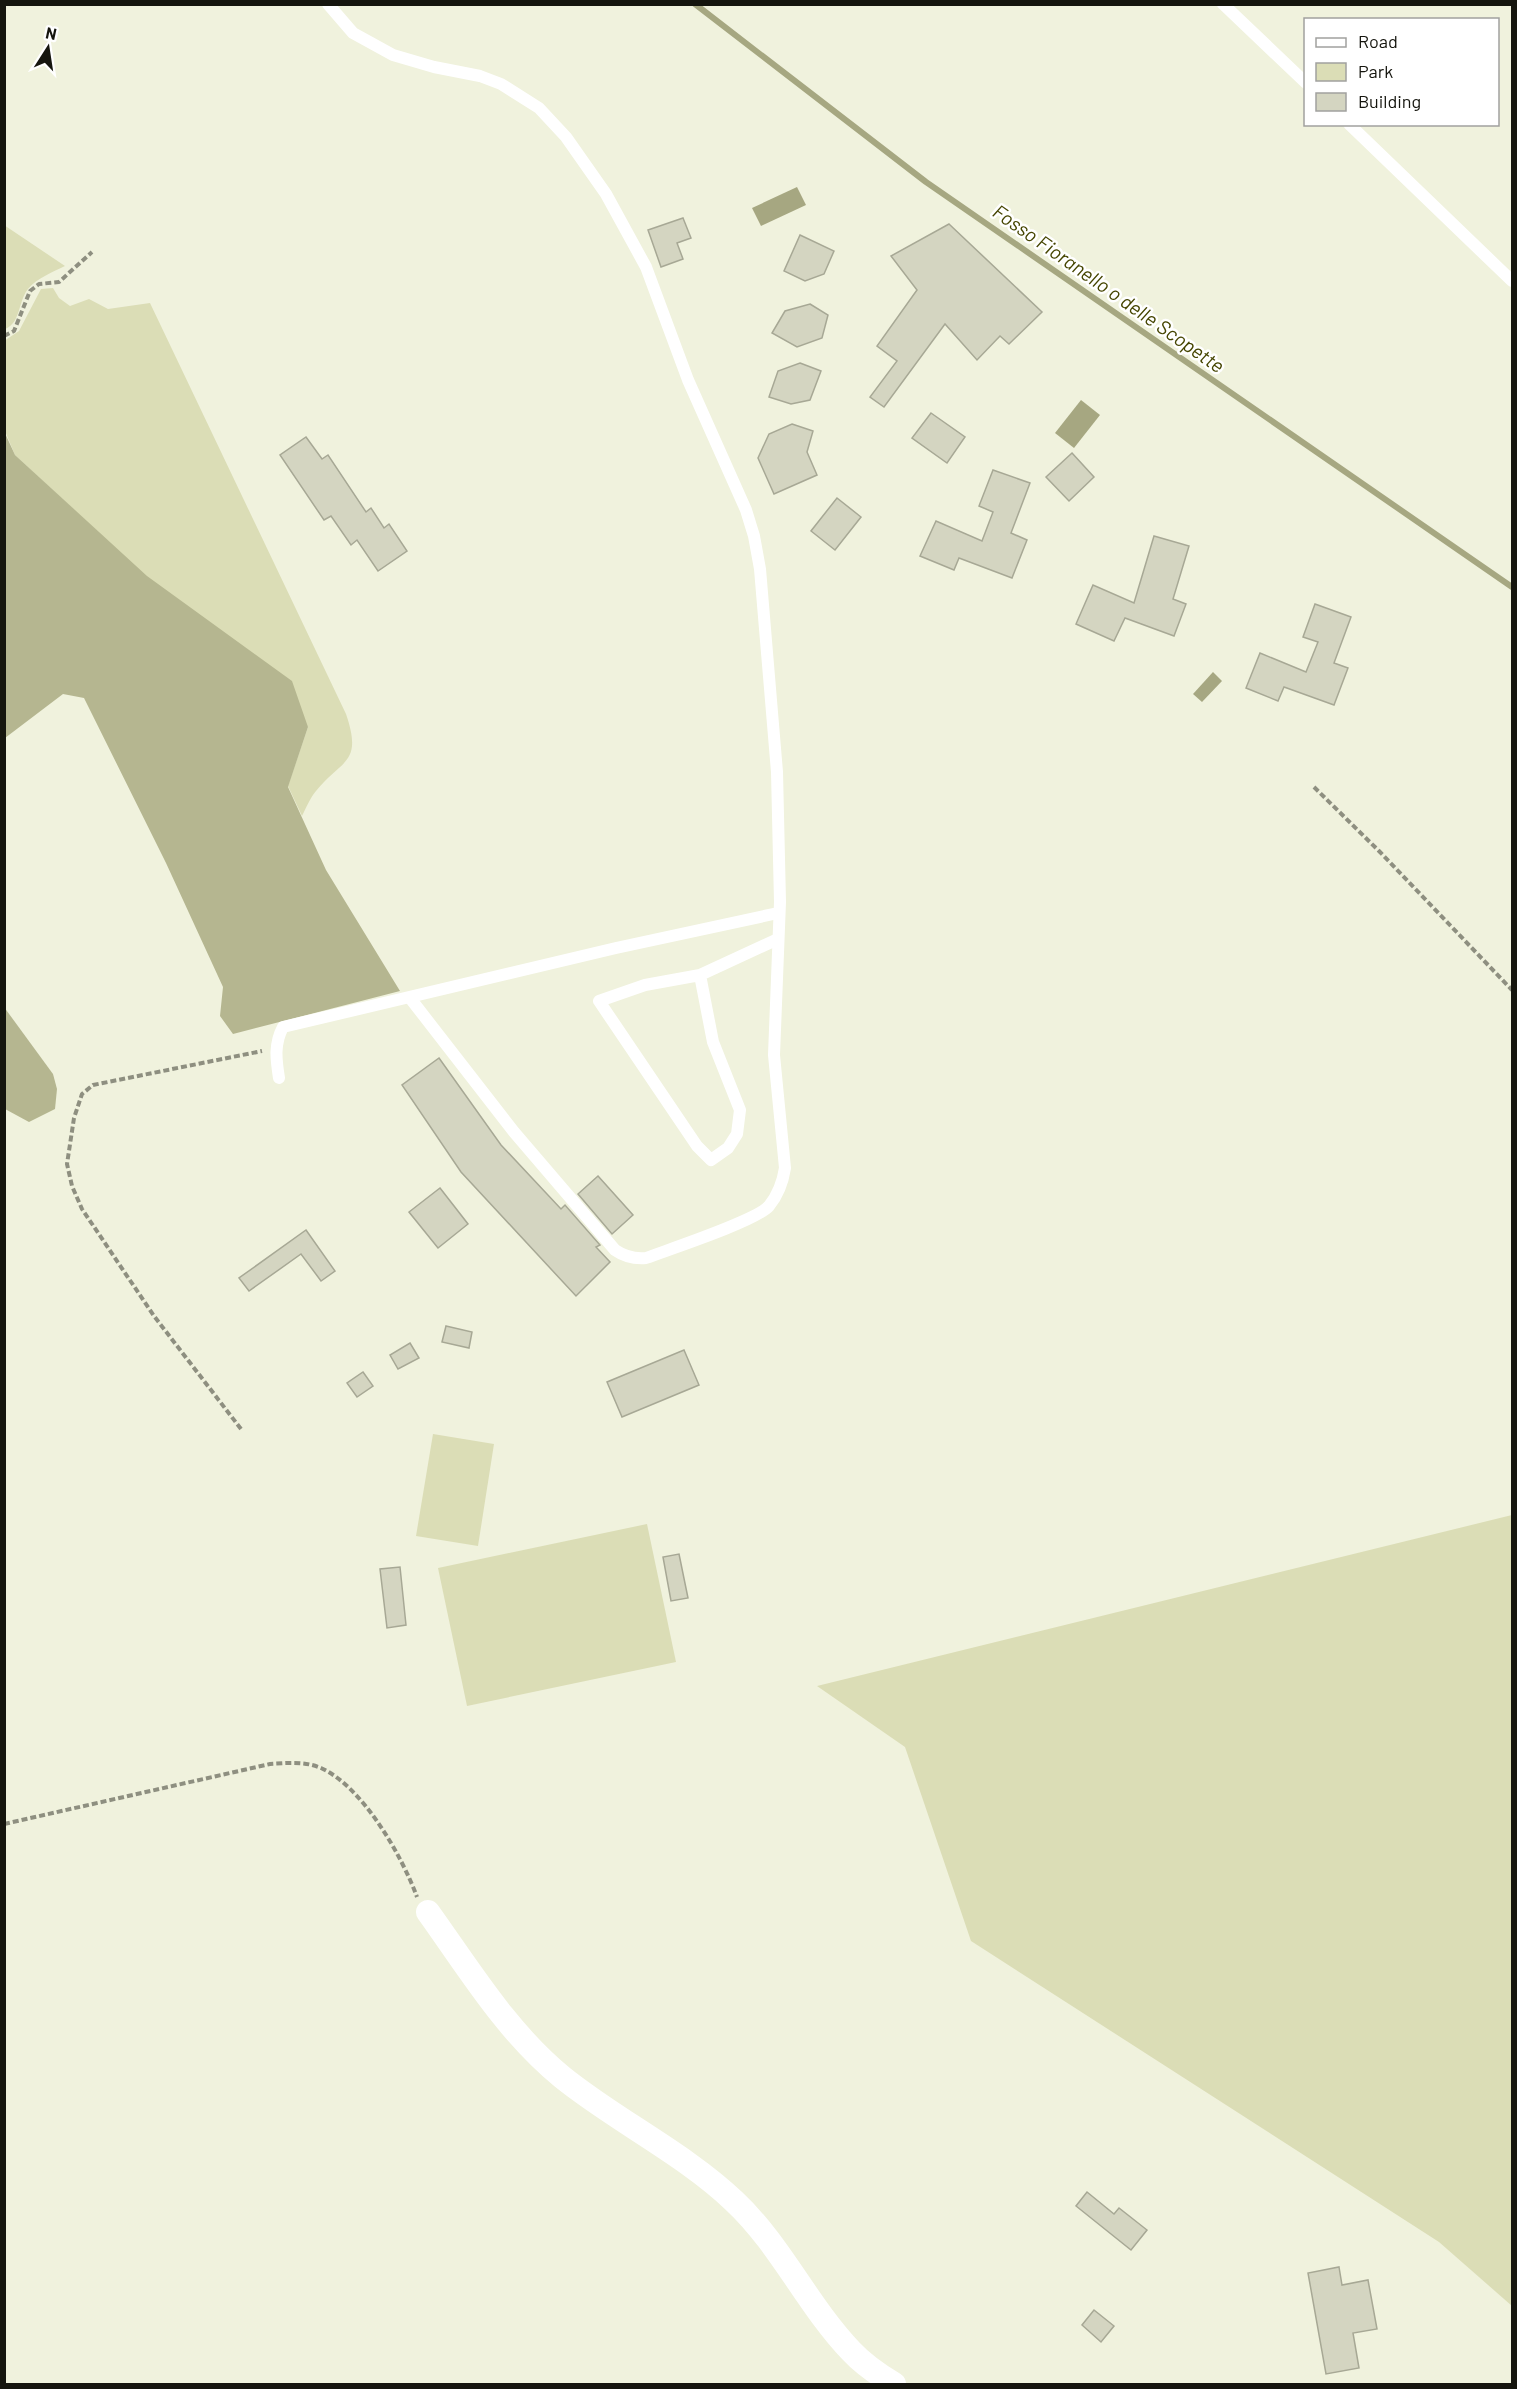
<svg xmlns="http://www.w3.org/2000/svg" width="1517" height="2389" font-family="Barlow,sans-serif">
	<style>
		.green { fill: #dbddb6 }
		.forest { fill: #b5b690 }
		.water { fill: #a6a781 }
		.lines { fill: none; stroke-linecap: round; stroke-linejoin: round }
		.stream { stroke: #a6a781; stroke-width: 6 }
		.building { fill: #d4d5c1; stroke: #a7a895; stroke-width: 1.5 }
		.path { stroke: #8e8f80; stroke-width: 4; stroke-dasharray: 6 3; stroke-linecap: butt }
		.lane { stroke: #fff; stroke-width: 12 }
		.street { stroke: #fff; stroke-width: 24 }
		.labels { text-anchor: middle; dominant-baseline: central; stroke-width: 5; stroke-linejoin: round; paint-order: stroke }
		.water-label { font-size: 20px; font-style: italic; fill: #454500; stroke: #fff }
	</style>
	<rect width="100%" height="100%" fill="#f0f2dd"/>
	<g class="green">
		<path d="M4 225 65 266C53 272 37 278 28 289 18 301 21 323 5 329Z"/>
		<path d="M53 288 59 298 70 306 89 299 108 309 150 303 346 714C363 764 342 759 316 791 310 798 306 808 302 816L288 786 308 727 15 455 5 431 4 341 19 331 41 289Z"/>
		<path d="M433 1434 494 1444 478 1546 416 1536Z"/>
		<path d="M1512 1515V2306L1439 2242 971 1941 905 1747 817 1686Z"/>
		<path d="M647 1524 676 1662 467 1706 438 1568Z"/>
	</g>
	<g class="forest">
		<path d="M4 431 15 455 147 576 292 681 308 727 288 787 326 870 400 991 233 1034 220 1016 223 987 166 863 84 698 63 694 5 738Z"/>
		<path d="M4 1007 53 1074 57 1089 55 1109 29 1122 5 1109Z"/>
	</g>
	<g class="water">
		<path d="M797 187 806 205 761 226 752 208Z"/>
		<path d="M1081 400 1100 415 1074 448 1055 433Z"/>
		<path d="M1213 672 1222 681 1202 702 1193 694Z"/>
	</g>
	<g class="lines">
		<path class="stream" d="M695 4 926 182 1512 587"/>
	</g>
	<g class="building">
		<path d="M683 218 691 238 677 243 683 259 661 267 648 230Z"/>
		<path d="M949 224 1042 312 1009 344 1000 336 977 360 945 324 884 407 870 397 897 361 877 346 917 290 891 256Z"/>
		<path d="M800 235 834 251 824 274 805 281 784 271Z"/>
		<path d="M810 304 828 315 822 338 797 347 772 333 785 311Z"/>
		<path d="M800 363 821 371 810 400 791 404 769 397 778 371Z"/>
		<path d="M931 413 965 437 947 463 912 438Z"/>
		<path d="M792 424 813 431 807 452 817 475 774 494 758 458 769 434Z"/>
		<path d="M306 437 322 459 328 455 366 512 371 508 384 528 389 524 407 551 378 571 357 540 351 545 331 516 324 520 280 455Z"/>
		<path d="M1072 453 1094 477 1069 501 1046 477Z"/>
		<path d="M993 470 1030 483 1011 533 1027 540 1012 578 959 558 954 570 920 556 936 521 982 541 993 512 979 506Z"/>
		<path d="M837 498 861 517 835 550 811 531Z"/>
		<path d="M1154 536 1189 546 1173 599 1186 604 1174 636 1125 618 1114 641 1076 624 1093 585 1134 603Z"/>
		<path d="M1315 604 1351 617 1334 663 1348 668 1334 705 1284 687 1278 701 1246 688 1260 653 1306 672 1318 642 1303 637Z"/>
		<path d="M439 1058 501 1145 561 1209 565 1205 600 1245 596 1247 610 1262 576 1296 461 1172 402 1085Z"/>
		<path d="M598 1176 633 1215 612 1234 578 1194Z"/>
		<path d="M440 1188 468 1224 438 1248 409 1212Z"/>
		<path d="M306 1230 335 1271 321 1281 301 1254 249 1291 239 1278Z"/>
		<path d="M446 1326 472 1332 469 1348 442 1342Z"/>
		<path d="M410 1343 419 1358 398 1369 390 1355Z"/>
		<path d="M684 1350 699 1385 622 1417 607 1382Z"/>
		<path d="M363 1372 373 1386 357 1397 347 1383Z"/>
		<path d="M679 1554 688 1598 671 1601 663 1557Z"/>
		<path d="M400 1567 406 1625 387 1628 380 1569Z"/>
		<path d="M1087 2192 1114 2214 1119 2208 1147 2230 1131 2250 1076 2206Z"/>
		<path d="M1339 2267 1342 2285 1368 2280 1377 2329 1353 2333 1359 2368 1326 2374 1308 2273Z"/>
		<path d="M1094 2310 1114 2326 1101 2342 1082 2325Z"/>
	</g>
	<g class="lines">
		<g class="path">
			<path d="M4 336 14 331 30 291 39 284 59 282 92 252"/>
			<path d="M1314 787 1379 851 1512 990"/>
			<path d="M241 1429 154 1316 82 1209 72 1186 67 1164 74 1118 82 1094 93 1085 262 1051"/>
			<path d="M4 1824 270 1764C287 1763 305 1761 321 1768 363 1787 402 1856 417 1897"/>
		</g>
		<g class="lane">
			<path d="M328 4 353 33 393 55 434 67 480 76 501 84 539 108 566 137 606 194 646 267 688 380 746 510 754 536 760 569 777 772 780 902 774 1055 785 1168C783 1181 778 1195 769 1206 756 1221 670 1249 646 1258 634 1259 625 1257 615 1250L514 1132 410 998"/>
			<path d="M1223 4 1306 83"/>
			<path d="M1349 124 1512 281"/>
			<path d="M700 975 645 985 599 1001 697 1146 711 1160 728 1148 737 1134 740 1110 713 1042 700 975 778 939"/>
			<path d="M279 1078C276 1059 274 1044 283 1027L616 948 778 913"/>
		</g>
		<path class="street" d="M428 1912C469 1969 506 2031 562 2077 615 2120 685 2154 734 2201 781 2245 807 2305 851 2351 863 2364 879 2375 894 2384"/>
	</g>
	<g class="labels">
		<g class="water-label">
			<text transform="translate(1109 288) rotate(35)">Fosso Fioranello o delle Scopette</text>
		</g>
	</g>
	<rect width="1517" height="2389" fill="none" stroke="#15150e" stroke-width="12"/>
	<rect x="1304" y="18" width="195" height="108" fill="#ffffff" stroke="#a1a19f" stroke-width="1.5"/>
	<rect x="1316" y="38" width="30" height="9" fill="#ffffff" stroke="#a1a19f" stroke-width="1.5"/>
	<text x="1358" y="48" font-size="18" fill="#15150e">Road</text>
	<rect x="1316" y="63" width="30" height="18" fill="#dbddb6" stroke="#a1a19f" stroke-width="1.5"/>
	<text x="1358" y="78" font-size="18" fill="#15150e">Park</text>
	<rect x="1316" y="93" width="30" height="18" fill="#d4d5c1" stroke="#a1a19f" stroke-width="1.5"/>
	<text x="1358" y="108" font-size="18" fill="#15150e">Building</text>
	<g transform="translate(48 48) rotate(12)" stroke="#ffffff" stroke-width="4.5" paint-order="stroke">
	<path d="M0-4.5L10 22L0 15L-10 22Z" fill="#15150e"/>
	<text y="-9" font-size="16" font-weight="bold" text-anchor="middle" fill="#15150e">N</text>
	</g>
</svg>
